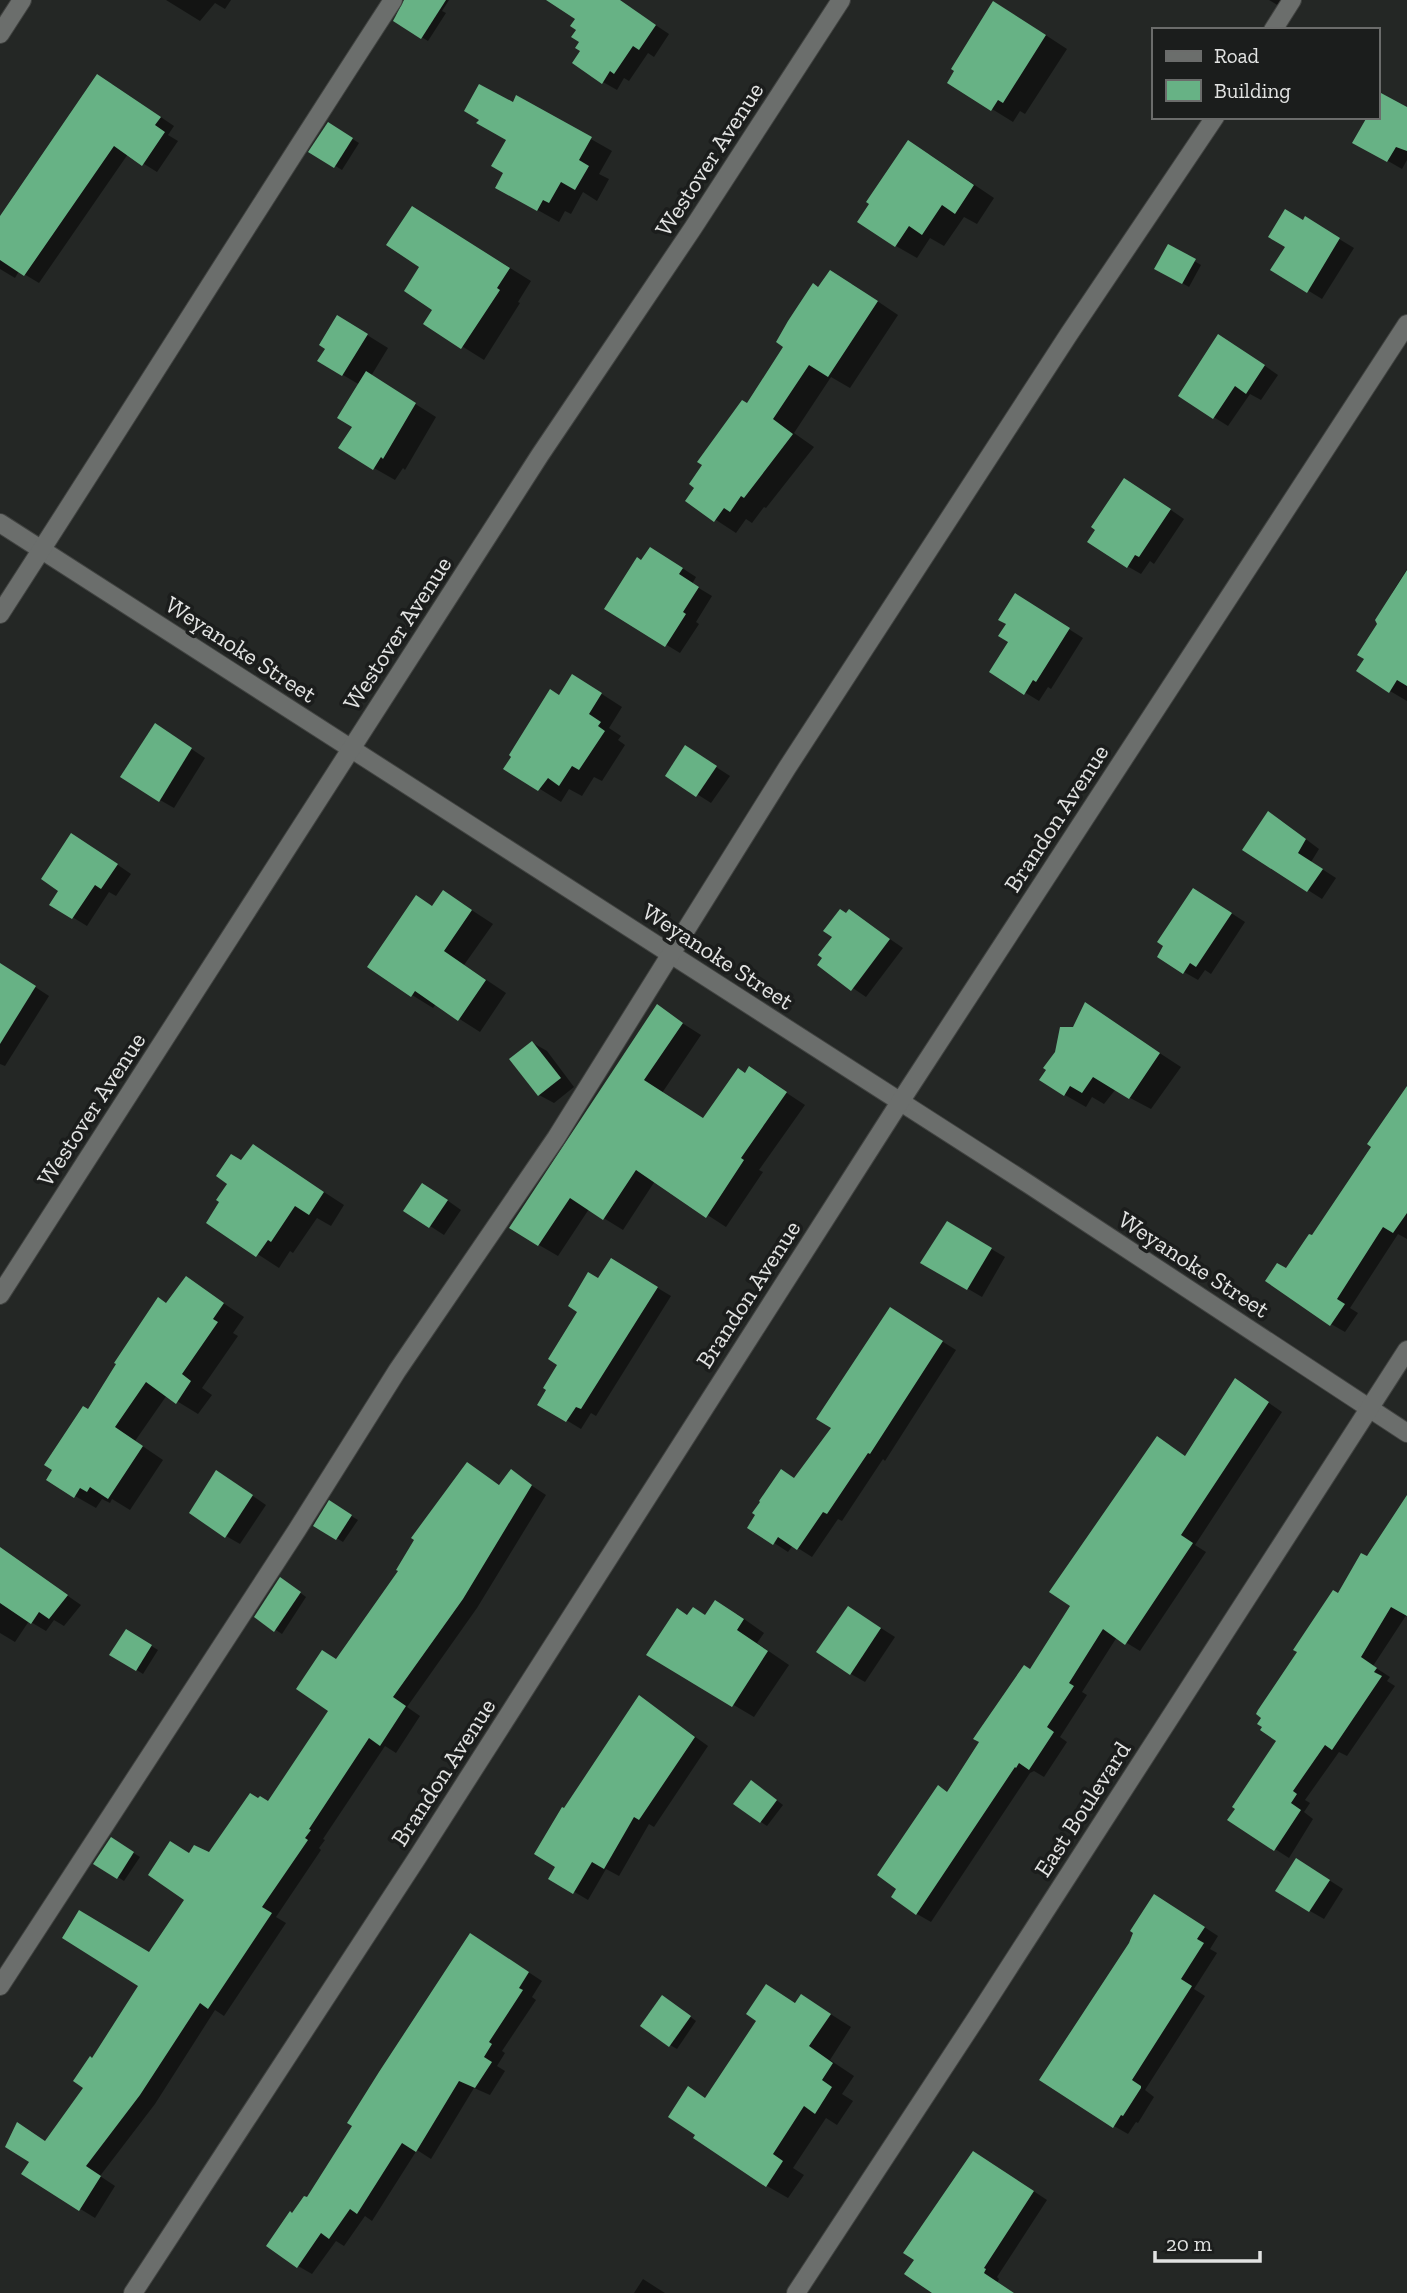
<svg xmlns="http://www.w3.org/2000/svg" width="1407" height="2293" font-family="'Zilla Slab',serif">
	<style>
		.shadow { fill: #0007 }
		.building { fill: #67b285 }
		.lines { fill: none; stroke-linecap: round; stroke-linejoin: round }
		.minor-casing { stroke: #414341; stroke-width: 20 }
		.minor { stroke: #6b6e6c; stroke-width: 18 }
		.labels { text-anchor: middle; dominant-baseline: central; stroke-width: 7; stroke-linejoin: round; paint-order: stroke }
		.street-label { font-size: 24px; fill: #e2e3e2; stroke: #1b1d1c }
	</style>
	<rect width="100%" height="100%" fill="#242725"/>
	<g class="shadow">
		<path d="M166 0H231L225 9 215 3 200 21Z"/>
		<path d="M406 0H449L442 11 446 13 428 41 395 21Z"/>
		<path d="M579 0H618L669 34 654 57 648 53 629 81 624 78 617 90 603 82 583 50 577 18Z"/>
		<path d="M1269 0H1287L1282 8Z"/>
		<path d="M1015 15 1067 49 1025 114 1020 111 1013 122 992 109Z"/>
		<path d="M112 84 174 126 168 135 178 141 157 172 128 154 39 283 19 271 15 278 0 269V220Z"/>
		<path d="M517 97 612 151 599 174 609 179 597 201 583 192 571 214 565 211 559 222 497 187 505 173 508 139 481 119 514 104Z"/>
		<path d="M1407 109V160L1402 169 1355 142 1377 117Z"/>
		<path d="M328 124 359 143 342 170 311 151Z"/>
		<path d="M930 155 994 198 977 224 964 217 944 246 930 238 917 258 896 246Z"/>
		<path d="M1306 219 1354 248 1322 299 1273 269Z"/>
		<path d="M459 236 531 281 518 302 520 303 484 360 425 323 434 309 422 267Z"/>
		<path d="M1169 246 1201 265 1189 287 1156 268Z"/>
		<path d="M852 284 898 315 850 388 831 377 794 433 814 447 766 508 764 507 752 523 746 519 736 533 687 501 820 289Z"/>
		<path d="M359 330 388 348 371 376 436 417 405 470 403 468 395 480 374 468 354 426 360 385 343 375 327 349Z"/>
		<path d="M1233 344 1278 375 1261 400 1250 394 1228 426 1180 396Z"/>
		<path d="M1139 488 1184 519 1154 564 1150 561 1141 574 1127 566Z"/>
		<path d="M665 557 696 577 692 584 712 596 696 622 699 624 680 653 607 609 642 562Z"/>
		<path d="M1407 569V701L1390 691 1366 659 1379 624 1394 594 1392 593Z"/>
		<path d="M1029 604 1083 638 1051 689 1048 687 1039 701 991 672Z"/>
		<path d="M594 689 622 707 609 728 621 736 618 740 625 745 602 781 594 777 582 796 569 789 561 802 506 768Z"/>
		<path d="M169 734 205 758 174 808 160 800Z"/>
		<path d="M699 756 730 776 711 803 667 775Z"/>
		<path d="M1283 822 1319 849 1311 862 1336 878 1322 899 1245 850Z"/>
		<path d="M86 843 131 874 116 896 109 892 87 926 51 904Z"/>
		<path d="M444 892 493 924 464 965 506 993 480 1032 436 1004 433 1008 412 995 433 908Z"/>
		<path d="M1208 898 1245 922 1211 974 1205 970 1198 980 1184 972Z"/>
		<path d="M849 911 903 948 866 997 819 965Z"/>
		<path d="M0 964 49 996 5 1066 0 1064Z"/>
		<path d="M1086 1005 1181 1067 1151 1109 1115 1090 1104 1104 1092 1097 1086 1107 1065 1095 1074 1029Z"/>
		<path d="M657 1007 701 1035 662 1093 704 1119 750 1069 805 1105 759 1170 763 1172 726 1227 655 1181 623 1230 589 1209 558 1256 539 1245Z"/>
		<path d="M533 1043 547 1051 574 1087 554 1103 539 1095Z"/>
		<path d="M1407 1089V1239L1398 1234 1350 1308 1358 1313 1345 1332 1331 1324 1286 1270 1312 1237 1373 1146Z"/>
		<path d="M253 1146 344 1205 331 1226 317 1218 293 1253 290 1251 279 1268 208 1222Z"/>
		<path d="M437 1193 461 1210 444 1235 430 1226Z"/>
		<path d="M947 1223 1005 1257 982 1297 922 1262Z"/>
		<path d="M611 1260 671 1296 596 1416 591 1413 581 1429 540 1404 599 1281Z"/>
		<path d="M186 1278 244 1317 233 1333 238 1336 202 1388 212 1395 198 1414 167 1395 135 1441 163 1460 130 1510 112 1499 110 1503 102 1499 96 1508 75 1496 89 1411Z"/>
		<path d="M905 1318 956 1350 885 1461 883 1459 842 1521 838 1519 812 1557 793 1545 788 1552 750 1527 796 1479 833 1428Z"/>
		<path d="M1249 1389 1282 1412 1195 1545 1206 1552 1140 1651 1117 1637 1082 1692 1087 1695 1060 1737 1067 1742 1044 1777 1034 1771 1030 1773 931 1922 917 1914 893 1897 948 1794 1031 1671 1171 1446 1186 1457Z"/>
		<path d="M468 1464 501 1486 511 1472 546 1495 477 1608 407 1707 420 1716 396 1753 385 1746 323 1839 325 1840 319 1848 321 1850 276 1917 286 1923 224 2016 215 2010 155 2104 100 2176 115 2186 95 2218 24 2174 86 2087 93 2060 140 1985 149 1954 186 1899 190 1854H210L269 1803 331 1710 337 1660 401 1570Z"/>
		<path d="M231 1481 266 1505 240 1544 226 1536Z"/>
		<path d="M1407 1498V1614L1373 1666 1390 1677 1387 1681 1395 1686 1347 1756 1339 1752 1305 1800 1310 1803 1304 1812 1313 1819 1289 1858 1230 1820 1279 1741 1339 1595 1367 1558Z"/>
		<path d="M330 1503 358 1520 343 1542 316 1525Z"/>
		<path d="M0 1549 81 1605 64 1626 54 1620 46 1631 29 1621 15 1642 0 1633Z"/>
		<path d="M287 1583 306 1597 282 1634 256 1617Z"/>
		<path d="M737 1614 764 1633 757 1643 789 1665 754 1717 649 1655 688 1617Z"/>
		<path d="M862 1616 895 1637 865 1682 851 1674Z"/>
		<path d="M127 1631 158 1650 143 1674 112 1654Z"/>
		<path d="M640 1697 708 1746 654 1827 649 1824 619 1876 606 1869 588 1900 551 1878 558 1866 564 1810Z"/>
		<path d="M758 1786 783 1805 767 1826 761 1822Z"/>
		<path d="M118 1843 140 1857 124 1881 96 1863Z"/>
		<path d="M1310 1868 1343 1889 1324 1919 1310 1911Z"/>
		<path d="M1169 1904 1218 1936 1210 1949 1217 1953 1194 1989 1205 1996 1145 2090 1154 2097 1138 2123 1136 2122 1128 2134 1114 2126 1130 1944Z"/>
		<path d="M484 1943 542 1981 532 1997 536 2000 502 2051 505 2053 497 2066 505 2071 490 2095 474 2088 431 2159 417 2150 372 2221 365 2216 344 2246 336 2241 312 2274 298 2266 293 2215 307 2199Z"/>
		<path d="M767 1986 797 2004 802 1996 851 2027 830 2060 854 2076 842 2094 853 2101 837 2125 826 2118 793 2168 804 2175 788 2198 767 2186 706 2099 758 2020Z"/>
		<path d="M669 2001 696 2021 677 2049 670 2045Z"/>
		<path d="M988 2161 1047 2200 997 2277 999 2279 997 2283 1013 2293H936Z"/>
		<path d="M643 2279 657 2288 665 2293H634Z"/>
	</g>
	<g class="building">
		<path d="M404 0H446L421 39 393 21Z"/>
		<path d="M546 0H620L656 25 639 50 633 46 614 74 610 71 602 84 572 63 580 51 575 48 579 42 571 37 576 30 570 26 575 19Z"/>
		<path d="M993 1 1046 35 1003 103 998 100 991 111 947 83 954 71 951 69Z"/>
		<path d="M97 74 161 117 155 125 165 132 142 166 114 146 24 276 0 260V216Z"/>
		<path d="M479 84 513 102 516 95 592 137 579 160 589 166 575 190 561 182 549 203 543 200 537 211 495 188 503 173 491 166 506 140 476 123 479 120 464 111Z"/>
		<path d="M1381 93 1407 107V151L1396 147 1387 162 1352 143 1367 117H1377V99Z"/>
		<path d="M328 122 353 138 334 168 308 152Z"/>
		<path d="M908 140 974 185 955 214 942 205 922 235 909 226 895 247 857 222 869 204 866 202Z"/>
		<path d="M412 206 510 268 497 288 500 290 461 349 423 324 432 310 404 291 419 267 386 245Z"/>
		<path d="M1285 209 1303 220 1305 216 1340 238 1307 293 1270 270 1285 247 1268 237Z"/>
		<path d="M1168 244 1196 259 1182 284 1154 269Z"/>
		<path d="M830 270 878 301 828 377 809 365 773 419 793 434 744 498 741 496 730 512 724 508 714 522 685 501 694 488 689 484 702 465 697 462 742 400 747 403 783 347 776 342 788 321 813 283 818 287Z"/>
		<path d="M337 315 368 334 342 376 317 361 325 349 319 345Z"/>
		<path d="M1218 334 1265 365 1246 394 1235 386 1213 419 1178 396Z"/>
		<path d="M366 371 416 403 383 459 381 457 373 470 338 448 352 427 337 418Z"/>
		<path d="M1124 478 1171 509 1139 557 1135 555 1127 568 1087 542 1095 530 1091 527Z"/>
		<path d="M650 547 683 568 679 574 699 587 683 612 686 614 665 647 604 609 637 557 641 560Z"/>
		<path d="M1407 570V686L1397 680 1389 693 1356 671 1364 659 1357 655 1377 624 1375 620Z"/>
		<path d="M1015 593 1070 628 1036 682 1033 680 1024 695 989 672 1008 642 998 636 1006 624 998 620Z"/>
		<path d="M572 674 602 693 589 714 601 722 598 726 605 731 579 770 572 766 559 786 548 778 538 791 503 769 511 757 509 755 550 689 559 695Z"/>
		<path d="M155 723 192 748 159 802 120 777Z"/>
		<path d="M685 745 717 766 696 797 665 776Z"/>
		<path d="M1268 811 1306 839 1298 853 1323 869 1307 892 1242 850Z"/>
		<path d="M71 833 118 864 101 889 95 885 72 919 49 905 58 891 41 879Z"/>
		<path d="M1193 888 1232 913 1196 967 1190 963 1183 974 1157 957 1163 946 1157 942Z"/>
		<path d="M443 890 472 910 444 951 486 980 458 1021 415 991 411 997 367 967 416 895 432 906Z"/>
		<path d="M840 909 846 913 849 909 890 939 851 991 817 965 822 958 818 955 832 937 823 931Z"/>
		<path d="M0 963 36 986 0 1044Z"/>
		<path d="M1085 1002 1160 1053 1129 1099 1093 1077 1082 1093 1070 1086 1064 1096 1039 1080 1046 1070 1043 1068 1055 1052 1060 1027H1073Z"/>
		<path d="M657 1004 683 1023 644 1080 703 1118 738 1068 745 1073 749 1066 787 1092 741 1158 744 1160 706 1218 636 1170 603 1220 570 1198 538 1246 509 1228Z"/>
		<path d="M532 1041 561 1078 538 1096 509 1059Z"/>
		<path d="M1407 1086V1213L1393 1233 1383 1227 1337 1299 1345 1304 1330 1326 1265 1281 1277 1263 1286 1268 1309 1234 1312 1235 1371 1147 1367 1144Z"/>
		<path d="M253 1144 324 1192 309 1215 295 1206 271 1242 268 1240 256 1257 206 1223 219 1202 216 1200 227 1184 216 1176 231 1154 241 1160Z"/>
		<path d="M422 1183 448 1200 429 1228 403 1211Z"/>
		<path d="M947 1221 992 1248 967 1290 920 1263Z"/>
		<path d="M611 1258 658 1287 581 1409 576 1407 566 1422 537 1405 546 1390 543 1388 557 1365 548 1359 577 1312 568 1306 588 1272 598 1278Z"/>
		<path d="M186 1276 224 1303 213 1319 218 1322 182 1374 191 1381 176 1404 146 1382 115 1427 143 1446 108 1499 90 1487 87 1492 80 1488 74 1498 46 1480 52 1470 44 1465 83 1406 88 1409 116 1364 114 1363 158 1297 166 1303Z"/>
		<path d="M890 1307 943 1341 870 1454 868 1453 827 1514 823 1512 797 1550 778 1537 773 1545 747 1528 755 1515 752 1513 760 1502 759 1501 781 1469 794 1478 831 1428 816 1419Z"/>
		<path d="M1235 1378 1269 1402 1181 1535 1193 1543 1125 1645 1103 1629 1069 1683 1074 1686 1047 1727 1054 1732 1029 1770 1019 1763 1016 1768 1015 1767 916 1915 891 1897 896 1889 877 1875 938 1785 947 1792 979 1742 973 1739 1024 1665 1030 1669 1070 1606 1049 1592 1157 1436 1185 1456Z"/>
		<path d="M467 1462 499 1485 511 1469 532 1485 463 1599 393 1697 406 1706 380 1746 369 1738 309 1829 311 1830 305 1838 308 1840 262 1907 272 1913 208 2009 200 2003 140 2095 86 2166 101 2176 79 2211 21 2174 29 2162 5 2147 17 2122 45 2141 83 2088 73 2081 90 2056 92 2058 138 1986 62 1938 79 1910 149 1952 184 1900 148 1875 170 1841 189 1853 194 1845 209 1852 250 1793 258 1798 260 1796 268 1801 328 1711 296 1689 322 1650 336 1659 398 1571 396 1570 414 1540 411 1538Z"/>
		<path d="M216 1470 253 1495 225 1538 189 1513Z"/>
		<path d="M1407 1495V1616L1391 1607 1361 1657 1377 1668 1374 1672 1382 1676 1332 1750 1325 1745 1293 1791 1297 1794 1291 1803 1301 1810 1274 1851 1227 1820 1235 1809 1232 1807 1276 1741 1260 1730 1262 1727 1257 1724 1261 1718 1256 1714 1258 1710 1297 1652 1293 1650 1333 1590 1338 1593 1361 1553 1367 1556Z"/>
		<path d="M329 1500 352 1515 336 1540 313 1526Z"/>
		<path d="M0 1547 68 1595 49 1619 39 1612 31 1624 0 1603Z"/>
		<path d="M280 1577 301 1592 274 1632 254 1617Z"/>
		<path d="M715 1600 744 1619 737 1630 768 1651 732 1707 646 1655 677 1608 687 1615 693 1607 705 1615Z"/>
		<path d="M848 1606 881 1628 850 1675 816 1652Z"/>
		<path d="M126 1629 152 1645 136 1671 109 1655Z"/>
		<path d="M639 1695 695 1737 639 1820 634 1817 604 1869 592 1862 573 1894 548 1879 555 1867 534 1854 562 1807 564 1808Z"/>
		<path d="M751 1780 777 1800 760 1823 733 1804Z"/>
		<path d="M111 1837 134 1852 117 1879 93 1864Z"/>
		<path d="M1296 1858 1330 1880 1309 1912 1275 1891Z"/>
		<path d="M1154 1894 1205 1927 1197 1939 1204 1943 1181 1979 1192 1986 1132 2080 1141 2086V2088L1123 2116 1121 2115 1113 2128 1039 2080 1129 1943 1133 1933 1130 1931Z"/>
		<path d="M470 1933 529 1972 519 1988 523 1990 489 2042 492 2044 484 2057 492 2062 475 2088 459 2081 416 2152 402 2143 357 2214 350 2209 329 2239 321 2233 297 2268 266 2246 290 2211 292 2213 304 2196 307 2197 352 2126 347 2123 379 2072Z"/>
		<path d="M766 1984 795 2003 801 1994 831 2014 809 2046 833 2063 822 2080 832 2087 815 2114 804 2106 773 2154 783 2161 766 2187 693 2138 695 2135 668 2117 688 2086 705 2098 756 2021 746 2014Z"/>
		<path d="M662 1995 691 2016 669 2047 640 2026Z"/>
		<path d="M973 2151 1034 2191 984 2268 986 2269 984 2273 1014 2293H932L904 2274 914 2260 903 2253Z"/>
	</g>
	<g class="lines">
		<g class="minor-casing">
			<g id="minor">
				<path d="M1273 30 1292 0"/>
				<path d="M0 34 22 0"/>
				<path d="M0 523 1030 1185 1407 1433"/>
				<path d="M0 614C132 410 260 204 393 0"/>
				<path d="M0 1295 540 455 693 228 841 0"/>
				<path d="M0 1986 297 1530 397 1371 556 1138 787 768 1069 334 1215 117"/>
				<path d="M133 2293 417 1858 900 1102 1407 324"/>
				<path d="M796 2293 977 2017 1407 1350"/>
			</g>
		</g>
		<use href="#minor" class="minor"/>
	</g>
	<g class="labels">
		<g class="street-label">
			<text transform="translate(709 159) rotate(-57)">Westover Avenue</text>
			<text transform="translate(397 633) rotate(-57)">Westover Avenue</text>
			<text transform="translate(241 649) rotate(33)">Weyanoke Street</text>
			<text transform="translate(1056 818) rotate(-57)">Brandon Avenue</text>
			<text transform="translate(718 956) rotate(33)">Weyanoke Street</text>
			<text transform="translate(91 1109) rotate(-57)">Westover Avenue</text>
			<text transform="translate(1194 1264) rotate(33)">Weyanoke Street</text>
			<text transform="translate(748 1294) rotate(-57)">Brandon Avenue</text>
			<text transform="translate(443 1772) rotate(-57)">Brandon Avenue</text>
			<text transform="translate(1082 1809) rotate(-57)">East Boulevard</text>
		</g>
	</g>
	<rect x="1152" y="28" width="228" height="91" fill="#1b1d1c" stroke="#6b6c6b" stroke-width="2"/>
	<rect x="1166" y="51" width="35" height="10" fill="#6b6e6c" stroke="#6b6c6b" stroke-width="2"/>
	<text x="1214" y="63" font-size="21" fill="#e2e3e2">Road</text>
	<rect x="1166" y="80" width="35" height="21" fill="#67b285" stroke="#6b6c6b" stroke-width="2"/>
	<text x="1214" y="98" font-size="21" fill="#e2e3e2">Building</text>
	<path d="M1155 2251v10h105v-10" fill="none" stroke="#e2e3e2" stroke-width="3.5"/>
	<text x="1166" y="2251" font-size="21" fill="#e2e3e2" stroke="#1b1d1c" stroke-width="5" paint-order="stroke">20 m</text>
</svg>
